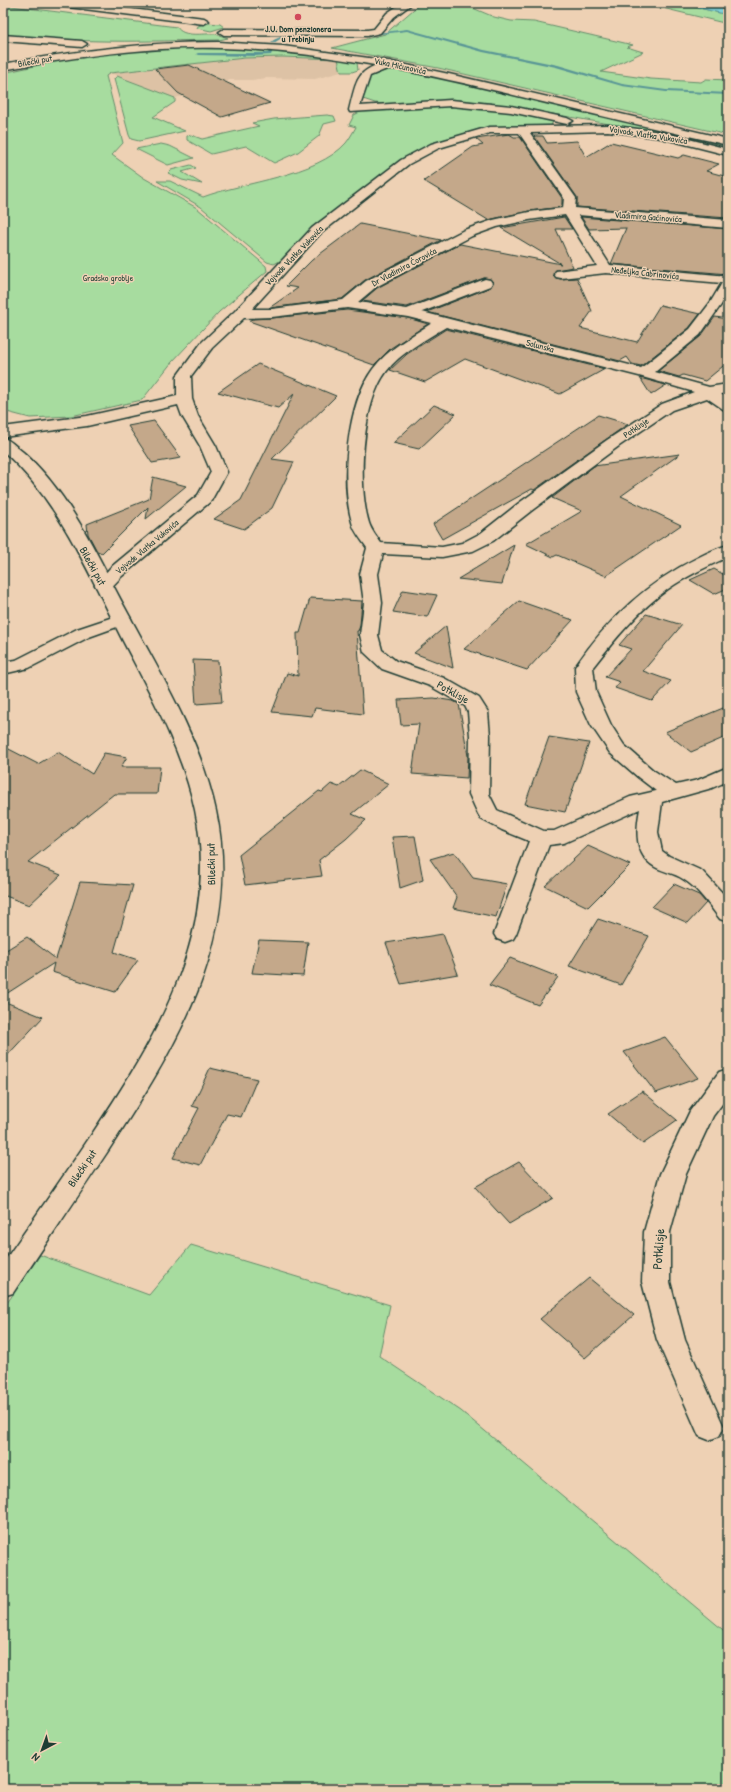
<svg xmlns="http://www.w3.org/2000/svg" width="731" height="1792" font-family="'Patrick Hand',sans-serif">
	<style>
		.built { fill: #ddc2a5 }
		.green { fill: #a7dc9f; stroke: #638c6a }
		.water { fill: #7ecfd7; stroke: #589596 }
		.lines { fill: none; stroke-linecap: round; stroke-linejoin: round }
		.stream { fill: #589596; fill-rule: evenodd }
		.building { fill: #c4a88a; stroke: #1f3d34 }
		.minor-casing { stroke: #1f3d34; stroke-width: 3 }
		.major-casing { stroke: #1f3d34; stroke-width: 3 }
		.minor { fill: #eed1b4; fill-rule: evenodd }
		.major { fill: #eed1b4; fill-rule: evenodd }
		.poi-dot { fill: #d1495b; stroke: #eed1b4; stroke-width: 1.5 }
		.labels { text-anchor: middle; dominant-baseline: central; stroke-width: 3; stroke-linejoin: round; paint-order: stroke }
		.far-poi-label { font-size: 9px; font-weight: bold; fill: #1f3d34; stroke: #eed1b4 }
		.far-street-label { font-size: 9px; fill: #1f3d34; stroke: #eed1b4 }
		.far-park-label { font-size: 9px; fill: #264539; stroke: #eed1b4 }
		.street-label { font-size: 11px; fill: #1f3d34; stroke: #eed1b4 }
		.near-street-label { font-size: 13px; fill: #1f3d34; stroke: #eed1b4 }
	</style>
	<rect width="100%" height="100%" fill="#eed1b4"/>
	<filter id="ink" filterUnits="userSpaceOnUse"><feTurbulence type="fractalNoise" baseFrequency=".025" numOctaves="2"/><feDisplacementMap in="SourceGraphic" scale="8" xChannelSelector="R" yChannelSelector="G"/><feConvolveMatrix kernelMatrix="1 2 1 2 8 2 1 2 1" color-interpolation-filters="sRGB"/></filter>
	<g filter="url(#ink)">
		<path class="built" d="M282 57 338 59 341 72 315 79 267 78 252 80H229L221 87 175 98 110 73 245 58Z"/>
		<g class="green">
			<path d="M421 3H461L494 17 511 21 534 22 633 45 627 47 643 52 601 72 651 79 701 82 706 79 728 80V135L438 68 332 48 385 34Z"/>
			<path d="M642 3H679L728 15V24Z"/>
			<path d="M3 5 177 27C183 38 204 33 215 34 219 35 223 36 228 38L219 40C147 41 74 44 3 34Z"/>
			<path d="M208 23 220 24 224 27 211 31 197 28 198 26Z"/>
			<path d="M236 47 351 60 357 63 358 70 352 72H341L338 59 282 57 245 58 110 73 106 76 123 143 112 155 144 178 197 208 266 266 267 271 219 312 172 362 142 400 71 416 30 418 3 411V73L89 54 145 48Z"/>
			<path d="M407 70 728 144V147L700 140 490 103 458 100 385 104 375 103 363 99C363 94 363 87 365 82 369 68 395 71 407 70Z"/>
			<path d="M117 76 175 98V102L153 117 185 131 139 141 131 139 129 135 114 79Z"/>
			<path d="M450 105 509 110 554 120 549 129H487L433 146 282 260 274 264 267 262 201 207 157 181H170L203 197C243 182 317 176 346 143 350 138 353 132 356 127L349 125 354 115 362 111Z"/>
			<path d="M327 115 334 116 336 121 324 124 319 136 298 152 274 163 246 146 211 154 187 140V136L191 135 202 139 259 126 252 123 274 119Z"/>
			<path d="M161 144 170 146 194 158 168 165 136 149Z"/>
			<path d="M191 165 196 168 182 172 202 184 182 180 168 173 171 170Z"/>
			<path d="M191 1245 390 1305 379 1356 461 1411 728 1634V1789H3V1309L40 1255 149 1295Z"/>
		</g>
		<path class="water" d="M679 3H728V15Z"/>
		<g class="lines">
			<g class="stream">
				<path d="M407 29 484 50 558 65 622 84 666 90 728 93V95L666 92 622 86 556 67 483 52 407 31 355 37H289L280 39 274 43 271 42C286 29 334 36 355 35 372 34 390 31 407 29Z"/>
				<path d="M270 49 273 50 271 55 256 56 198 55 196 54 198 53H268Z"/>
			</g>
		</g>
		<g class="building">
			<path d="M189 65 270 103 222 117 178 93 155 69Z"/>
			<path d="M509 134 514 137H520L562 198V207L529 211 488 220 424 181 473 147 483 145 476 139Z"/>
			<path d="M534 136H543L547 143 577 141 586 157 611 142 678 158 684 155 719 164 706 171 728 177V218L577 207V197Z"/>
			<path d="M564 217 572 229H556L573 267 556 270 553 275 556 278 561 279 577 278 592 311 580 328 637 342 660 305 700 314 689 328 641 366 632 364 627 357 620 361 427 312 491 287 493 282 490 279 484 278 407 307 362 301 377 288 460 244 561 264 501 228Z"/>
			<path d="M581 217 728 229V274L611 264 626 228 589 229Z"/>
			<path d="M360 224 441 240 365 280 342 299 269 308 298 288 286 286 312 260Z"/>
			<path d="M347 310 408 318 428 324 391 348 374 365 249 321 252 319 272 318Z"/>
			<path d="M715 317 728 319V362L705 381 683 375 679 377 658 371 701 336Z"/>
			<path d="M446 329 605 369 560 394 465 359 425 382 390 370 407 354Z"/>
			<path d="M258 364 336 396 272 459 294 462 272 508 244 529 214 519 241 500 294 394 278 408 218 392Z"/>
			<path d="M640 378 666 385 651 395Z"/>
			<path d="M434 405 456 414 419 449 393 443Z"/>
			<path d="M598 415 628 424 534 490 532 489 442 539 433 524Z"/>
			<path d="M154 421 181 458 152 463 128 426Z"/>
			<path d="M680 454 621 496 681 525 606 576 557 555 553 557 526 544 582 511 552 498 594 466Z"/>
			<path d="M153 477 186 486 146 519 148 507 102 553 97 551 88 534 87 524 149 499Z"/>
			<path d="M514 545 502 584 458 579Z"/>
			<path d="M714 569 728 577V588L714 594 690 580Z"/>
			<path d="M403 590 437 595 427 617 393 612Z"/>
			<path d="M310 598 362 601 360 626 358 631H357L363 714 315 708 312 716 272 712 287 673 298 676 297 633H300Z"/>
			<path d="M519 601 573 620 527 670 464 649Z"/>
			<path d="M646 614 682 625 643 671 671 681 652 701 615 688 620 682 605 677 631 649 619 645Z"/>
			<path d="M446 626 453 668 414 653Z"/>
			<path d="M193 660 218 661 222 702 196 704Z"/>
			<path d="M434 698 453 701 459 704 468 756 467 778 412 774 419 724 401 725 398 700Z"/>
			<path d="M728 706V736L691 752 665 732Z"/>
			<path d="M549 737 589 743 565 812 525 804Z"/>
			<path d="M3 746 38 764 58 752 92 774 104 753 127 757 121 767H160L157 794H114L28 862 61 875 29 905 3 895Z"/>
			<path d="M360 770 389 784 352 814 366 820 346 839 319 860 322 876 245 885 239 855 319 791 322 792 331 784 339 787Z"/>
			<path d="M415 836 423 880 400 888 392 837Z"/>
			<path d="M588 846 630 865 588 907 545 886Z"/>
			<path d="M454 852 473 878 507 884 496 917 453 908 457 897 430 859Z"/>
			<path d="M80 882 133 885 114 952 138 960 115 992 52 972 54 963 3 996V952L27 937 56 959Z"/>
			<path d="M674 884 699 895 706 903 688 923 652 907Z"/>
			<path d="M598 919 649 936 621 985 569 966Z"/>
			<path d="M443 934 458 974 401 984 386 943Z"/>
			<path d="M259 940 308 942 303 976 252 973Z"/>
			<path d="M510 958 558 977 538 1005 489 985Z"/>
			<path d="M3 1001 43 1017 3 1060Z"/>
			<path d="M665 1037 698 1078 656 1093 624 1052Z"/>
			<path d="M210 1068 257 1079 241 1117 227 1114 200 1165 173 1158 199 1108 192 1106Z"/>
			<path d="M642 1091 677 1120 643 1144 608 1114Z"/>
			<path d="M519 1162 553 1198 509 1224 475 1187Z"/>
			<path d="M589 1278 634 1315 585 1358 540 1319Z"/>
		</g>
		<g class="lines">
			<g class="minor-casing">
				<g id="minor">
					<path d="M55 3H83L204 18 209 21 204 24 60 6Z"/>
					<path d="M402 3H413L394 17 380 33 367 36 224 35 219 32 224 29 367 30 374 29 387 13Z"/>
					<path d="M390 61 395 64 394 66 370 76 360 106 451 100 511 106 567 118 573 121 567 124 511 112 451 106 350 112 349 110C357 79 356 69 390 61Z"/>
					<path d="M608 125 661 132 728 149V155L661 138 608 131 530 133 576 198 575 208 728 220V228L578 215 610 265 728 276V295L700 335 655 372 709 387 728 384V392L721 394 728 399V411L723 409 707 398 672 410 619 446 531 511 493 541 473 551 442 557 383 554 378 574 382 603 378 635 382 650 396 661 444 678 479 698 488 712 490 736 489 794 497 810 544 831H554L630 797 656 791 639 778 610 753 591 725 576 692 575 667C606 621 646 583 697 558 707 553 717 548 728 545V557C708 566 687 576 668 589 639 610 615 639 593 667L596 692 611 725 624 745 653 770 676 785 698 780 728 767V781L712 788 662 802 658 832 662 851 669 856 702 871 728 899V922L720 919C709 905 698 888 683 879 674 873 664 872 655 867 634 855 636 829 640 809L564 843 549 845 516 934 513 939 505 942 497 939 494 934 529 841 502 830 481 819 478 814 469 794 470 736 468 712 465 706 430 686 382 669 364 652 360 635 364 603 360 574 367 548C362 540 354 532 352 522 340 481 347 404 373 369 388 349 410 337 432 323L408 317 347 308 272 317 244 318 212 348 191 376 192 399 198 416 216 446 227 472 211 501 122 576C114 584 110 592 98 589L95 585 110 568 198 495 211 472 200 446 182 416 178 405 87 426 3 437V427L87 416 177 396V376L202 342 235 311 312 228 401 160 431 144 489 127ZM490 133H519L564 198 563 208 529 212 493 220 464 230 366 281 343 300 272 309H252L320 234 409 164 439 148ZM565 215 597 266 556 271 554 274 556 277 561 278 606 273 722 283 710 303 690 329 641 368 422 312 490 286 492 283 490 280 485 279 407 309 358 302 376 287 472 236 497 227 529 220ZM446 327 639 376 694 392 662 404 607 440 519 503 481 533 462 543 442 547 381 543C377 537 371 530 369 523 357 485 362 404 386 372 401 352 425 340 446 327Z"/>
					<path d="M122 614 128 615 131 619 128 623 89 637 29 668 3 674V662L16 660 77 629Z"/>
					<path d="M728 1069V1096L713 1116 686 1174 670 1232V1282L685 1340 724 1427 719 1436 709 1440 699 1436 657 1340 642 1282 644 1232 660 1174 690 1111 719 1072Z"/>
				</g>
			</g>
			<g class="major-casing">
				<g id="major">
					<path d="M3 35 82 41 87 44 82 47 3 41Z"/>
					<path d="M218 42 283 46 383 60 449 74 728 139V145C662 130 596 115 530 99 428 74 325 51 220 48 147 46 74 57 3 70V64C74 51 145 42 218 42Z"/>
					<path d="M3 438C11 440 16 447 23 452 63 487 92 543 115 589 152 660 199 732 216 811 244 939 175 1049 108 1151 77 1198 44 1246 13 1293L3 1296V1263C33 1220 63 1177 92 1134 157 1037 221 932 195 810 182 750 151 695 123 641 89 574 60 502 3 451Z"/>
				</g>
			</g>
			<use href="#minor" class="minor"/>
			<use href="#major" class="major"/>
		</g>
	</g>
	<circle class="poi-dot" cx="298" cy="17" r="4"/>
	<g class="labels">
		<g class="far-poi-label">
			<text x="298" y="29">J.U. Dom penzionera<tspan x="298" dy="10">u Trebinju</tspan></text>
		</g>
		<g class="far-street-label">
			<text transform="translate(35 61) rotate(-10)">Bilećki put</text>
			<text transform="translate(400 66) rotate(12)">Vuka Mićunovića</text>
			<text transform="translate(648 135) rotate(9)">Vojvode Vlatka Vukovića</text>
			<text transform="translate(648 217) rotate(4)">Vladimira Gaćinovića</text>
			<text transform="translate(294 256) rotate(-46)">Vojvode Vlatka Vukovića</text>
			<text transform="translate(404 267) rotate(-28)">Dr Vladimira Ćorovića</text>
			<text transform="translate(645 273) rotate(6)">Neđeljka Čabrinovića</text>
			<text transform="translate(540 346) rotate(15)">Solunska</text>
			<text transform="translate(636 428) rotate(-34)">Potklisje</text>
			<text transform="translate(147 547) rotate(-40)">Vojvode Vlatka Vukovića</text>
		</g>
		<g class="far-park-label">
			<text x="108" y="278">Gradsko groblje</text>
		</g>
		<g class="street-label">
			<text transform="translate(93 566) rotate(61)">Bilećki put</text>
			<text transform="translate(453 692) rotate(29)">Potklisje</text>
			<text transform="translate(211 864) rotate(-91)">Bilećki put</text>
			<text transform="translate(82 1168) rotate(-56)">Bilećki put</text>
		</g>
		<g class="near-street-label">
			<text transform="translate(658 1249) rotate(-86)">Potklisje</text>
		</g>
	</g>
	<rect width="731" height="1792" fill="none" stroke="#eed1b4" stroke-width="16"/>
	<rect x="8" y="8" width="715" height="1776" fill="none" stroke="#1f3d34" stroke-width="1.5" filter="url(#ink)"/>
	<g transform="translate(42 1750) rotate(221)" stroke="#eed1b4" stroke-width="3" paint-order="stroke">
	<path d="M0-3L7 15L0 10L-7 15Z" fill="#1f3d34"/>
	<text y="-6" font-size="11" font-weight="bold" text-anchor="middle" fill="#1f3d34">N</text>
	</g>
</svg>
